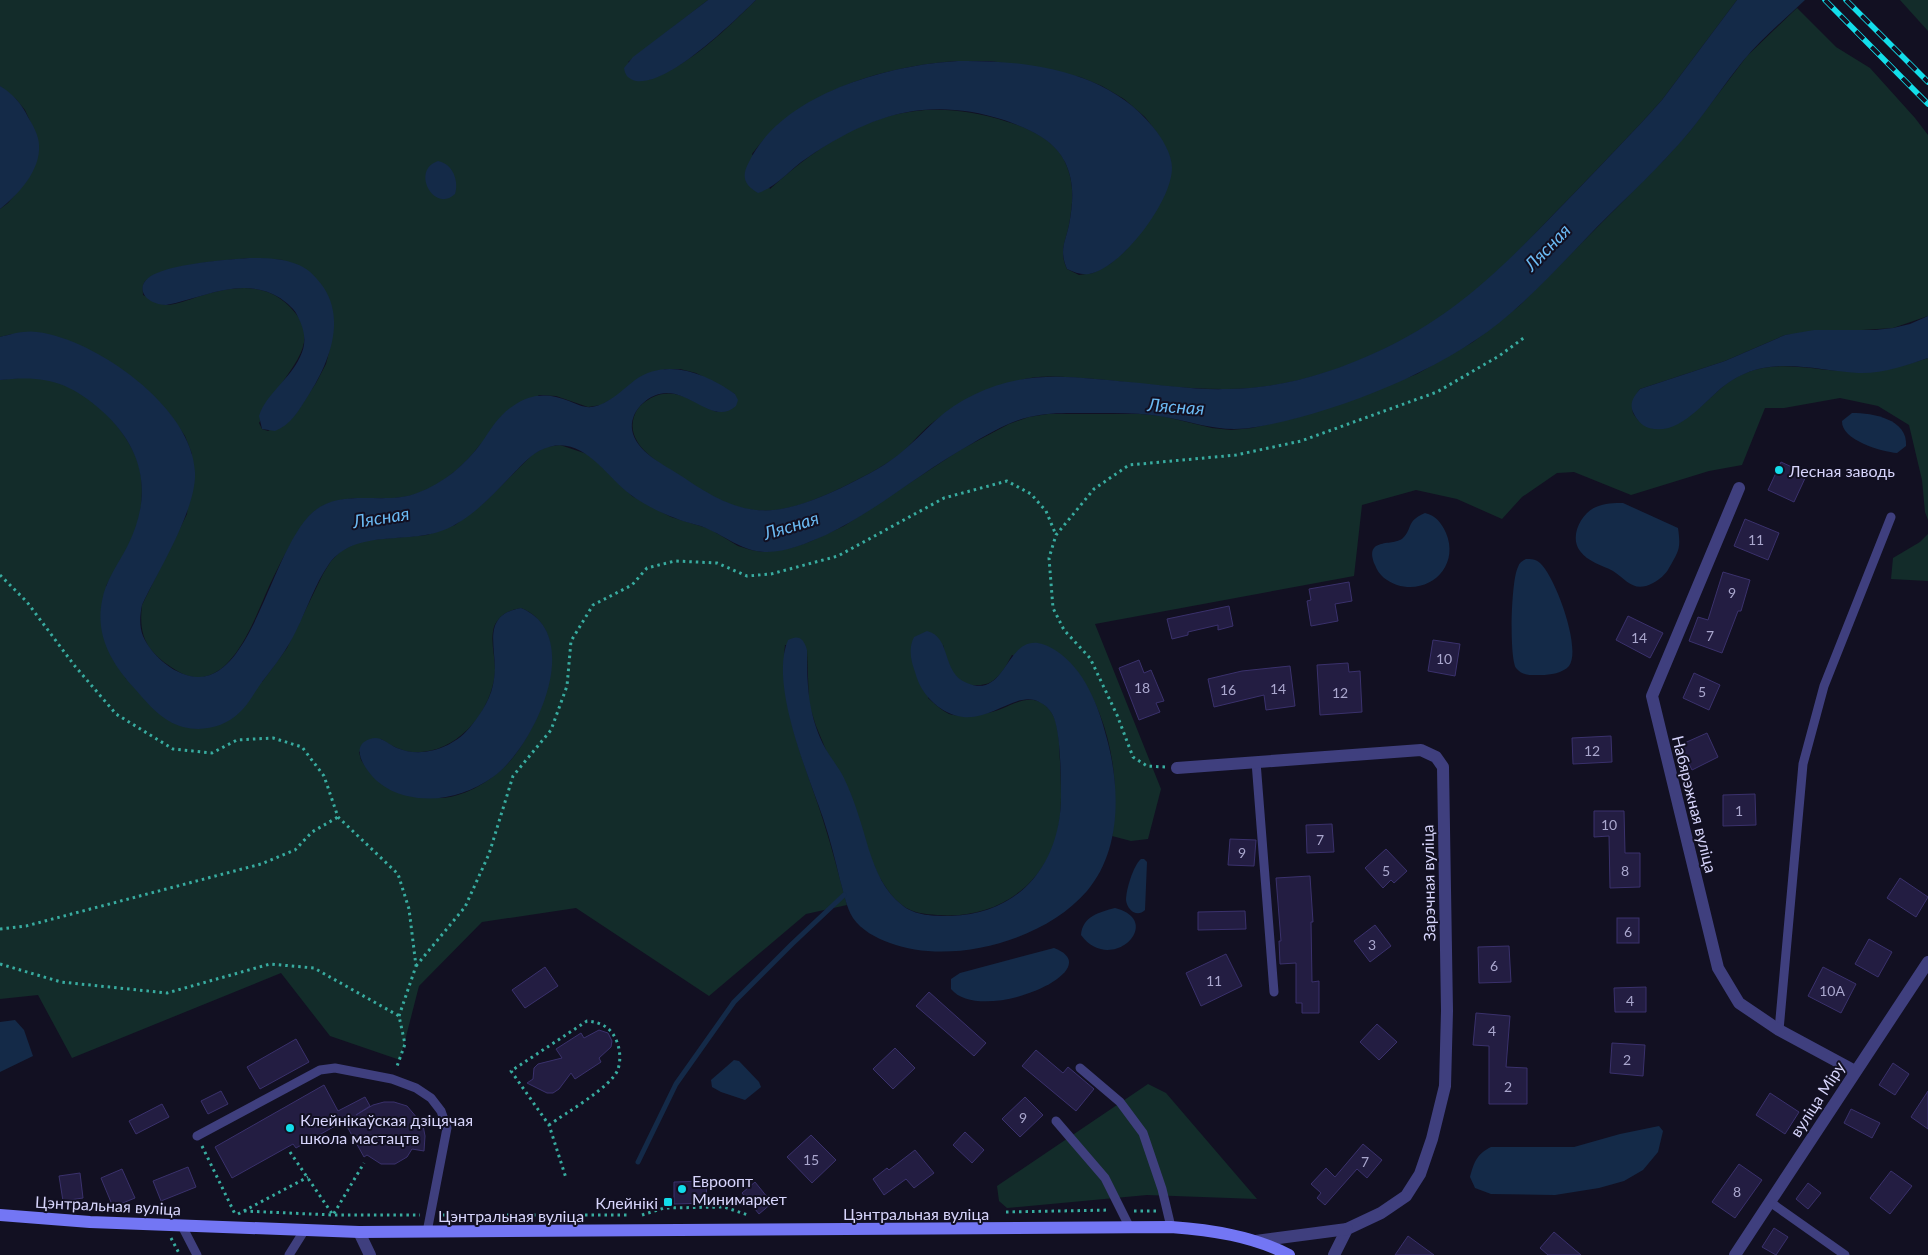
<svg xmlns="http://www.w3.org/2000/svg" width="1928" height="1255" font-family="Lato,sans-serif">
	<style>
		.green { fill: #132c2a; fill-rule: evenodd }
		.water { fill: #142a48 }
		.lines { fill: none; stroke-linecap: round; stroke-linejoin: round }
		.stream { stroke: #142a48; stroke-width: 5 }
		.building { fill: #231d42; stroke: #3a316c }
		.path { stroke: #38aca0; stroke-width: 3; stroke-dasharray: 2.5 4; stroke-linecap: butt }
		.lane { stroke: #3f3f7e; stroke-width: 9 }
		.street { stroke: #3f3f7e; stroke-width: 12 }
		.secondary { stroke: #7376f4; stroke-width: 12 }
		.rail-casing { stroke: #13ddea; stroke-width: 5.5 }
		.rail { stroke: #121022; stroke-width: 4; stroke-dasharray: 11; stroke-linecap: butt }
		.poi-dot { fill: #13ddea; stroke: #121022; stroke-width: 2 }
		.labels { text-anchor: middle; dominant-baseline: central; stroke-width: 4; stroke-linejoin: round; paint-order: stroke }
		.number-label { font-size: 14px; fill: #aaa7ce }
		.poi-label { font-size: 16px; fill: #d7d5fc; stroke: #121022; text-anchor: start }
		.street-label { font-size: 16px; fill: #d7d5fc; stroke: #121022 }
		.water-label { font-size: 18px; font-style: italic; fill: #6bbaf3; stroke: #121022 }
	</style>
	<rect width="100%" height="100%" fill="#121022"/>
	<g class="green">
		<path d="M0 0H708L628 62 648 80C691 65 724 31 756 0H1737L1662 100 1644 120C1613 153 1582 185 1550 218 1525 244 1500 271 1472 294 1407 347 1308 391 1223 389 1180 389 1137 383 1095 379 1070 378 1041 373 1018 381 1002 386 986 396 971 403 960 408 946 412 936 420 923 429 912 444 899 455 881 468 863 477 843 487 784 515 750 523 692 484 676 473 646 458 637 441 631 431 631 420 637 410 640 405 646 401 651 398 676 385 695 404 717 412L735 394 696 373 680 369H665L601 405 588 407 556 396 539 395C520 410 502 425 484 441 478 446 474 453 469 458 454 474 436 487 416 494 384 505 345 489 316 510 299 522 273 577 264 598 251 628 225 697 179 672 169 666 160 660 152 651 141 638 140 622 142 605L187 514 192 454 185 436 169 413 12 334 0 337V209L8 203 28 179 36 134 25 110 16 99 0 86ZM958 61H991L1080 77 1102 86 1124 99 1145 117 1158 134 1167 150 1126 250 1110 264 1093 273 1079 275 1067 269C1059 251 1065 244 1069 225 1073 203 1075 183 1065 162 1056 141 1029 128 1008 122 910 90 842 124 770 189L752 154C799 91 883 66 958 61ZM250 258 283 260 331 344 326 364 316 383 295 415 268 431 262 429 259 423C267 410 274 396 282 383 300 357 318 335 290 307 264 280 229 287 197 297 188 300 178 304 168 305 160 305 150 298 143 295 143 291 142 287 144 283 156 265 228 260 250 258Z"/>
		<path d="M1900 0H1928V31Z"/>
		<path d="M1797 8 1836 47 1870 68 1915 118 1928 135V316L1893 328 1785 335 1725 361 1640 389C1635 395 1631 405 1633 413 1635 417 1640 422 1643 424 1673 444 1707 397 1729 382 1739 375 1751 370 1763 368 1790 363 1816 370 1843 371 1875 373 1898 368 1928 358V520L1925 512 1922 480 1909 425 1878 406 1840 398 1784 408H1765L1742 465 1709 471 1631 495 1574 472 1557 473 1522 497 1502 519 1457 499 1416 490 1362 505 1354 576 1095 624 1161 789 1148 839 1131 841 1112 836C1121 779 1110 717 1076 670L1012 655C1007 664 1003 672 996 678 991 683 985 685 978 685 955 688 947 663 943 645L928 698C935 704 941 710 949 714 961 718 990 714 1001 709 1018 702 1034 692 1049 709 1060 722 1059 745 1060 761 1061 790 1064 824 1051 851 1031 896 986 919 937 915 925 914 912 913 902 905 891 897 885 886 878 875L816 726 809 704 807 650 785 645C778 706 805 763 823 820 832 848 839 876 847 905L806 914 709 996 576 908 482 922 419 986 400 1060 330 1036 281 973 72 1058 38 995 0 999V380C17 378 37 375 53 380 88 391 122 424 136 457 143 474 143 495 140 514 137 537 117 566 106 586L126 679 262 682 287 648 323 574 331 561 341 551 354 544 370 540 427 535 455 525 485 502 533 454 546 447 560 445 590 455 632 496 671 517 710 529 738 546 751 550 763 552 791 548 809 542 844 526 960 450 1009 424 1029 417 1048 414H1141L1162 416 1212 428 1231 430 1252 428 1299 417 1343 403 1417 374 1473 342 1519 306 1665 159 1690 131 1747 56ZM521 608C580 632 540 726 511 760 494 779 468 796 442 798 434 799 379 775 368 770L361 760 359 752 381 739C390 745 401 751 412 752 453 755 487 718 494 680 498 663 489 644 494 627 499 615 509 610 521 608Z"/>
		<path d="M1928 534V581L1891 579 1893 558 1920 542Z"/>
		<path d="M1148 1084 1166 1093 1257 1199 1147 1195 1007 1208 999 1201 997 1186Z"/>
	</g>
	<g class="water">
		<path d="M708 0H756C733 22 669 86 636 81 628 79 625 75 624 68L633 57Z"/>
		<path d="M1737 0H1805C1784 20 1761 39 1743 61 1725 83 1709 108 1691 130 1662 165 1628 196 1596 228 1565 260 1534 295 1499 323 1436 373 1340 411 1262 426 1223 434 1202 424 1165 417 1140 412 1115 413 1090 413 1070 413 1049 412 1029 417 1009 422 990 433 973 443 922 471 878 510 826 535 807 543 787 552 767 552 744 552 730 539 710 530 699 524 686 523 675 518 661 513 643 504 631 495 604 475 580 429 539 451 528 457 520 467 511 476 492 496 471 519 444 530 406 545 356 528 329 564 315 584 307 609 296 631 287 650 275 665 262 682 255 691 249 704 240 712 225 727 203 732 183 727 162 721 149 705 135 689 112 664 95 636 102 601 105 581 119 563 128 545 153 494 144 449 102 411 69 381 43 375 0 380V337C11 334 26 330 37 332 96 339 193 408 195 472 197 509 158 571 142 605 140 615 139 626 143 636 153 659 184 684 210 675 257 658 274 547 313 512 341 487 385 506 417 493 444 483 465 465 482 442 491 429 499 415 513 406 531 393 549 393 569 401 576 404 584 408 592 407 609 404 622 390 635 380 667 357 707 374 735 394L738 400 736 406C708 431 679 368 641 405 635 411 631 420 632 429 635 452 665 465 683 477 745 520 774 519 841 488 861 478 880 469 898 455 912 444 923 432 936 420 959 399 988 386 1018 380 1054 373 1093 379 1129 382 1162 385 1195 390 1227 389 1279 389 1332 373 1379 351 1451 318 1499 271 1553 215 1584 183 1614 152 1644 120L1662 100Z"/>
		<path d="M958 61C1027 60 1107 70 1153 127 1162 138 1172 154 1172 168 1172 201 1124 264 1093 273 1083 276 1076 273 1067 269 1059 250 1065 243 1069 225 1073 203 1075 183 1065 162 1054 139 1027 128 1004 120 927 96 872 114 807 158 790 169 777 187 758 193 744 185 741 176 749 162 782 93 889 65 958 61Z"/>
		<path d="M0 86C12 93 22 104 28 117 33 125 39 136 39 145 41 170 18 195 0 209Z"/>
		<path d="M438 161C453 164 459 181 455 194 434 214 410 170 438 161Z"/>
		<path d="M249 258C266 258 283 258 299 265 310 270 317 278 324 288 346 322 328 365 308 396 299 410 291 425 275 431L262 429 259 416C266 394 290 379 300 357 307 343 305 331 298 317 295 309 287 303 280 298 243 275 204 298 166 305 142 304 132 283 157 273 181 263 223 260 249 258Z"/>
		<path d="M1928 316V358C1905 366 1882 374 1858 373 1826 371 1794 362 1763 368 1751 370 1738 376 1728 383 1706 398 1681 437 1649 428 1642 426 1636 419 1633 412 1629 403 1634 396 1640 389L1725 361 1785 335 1814 330H1875L1893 328 1910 324Z"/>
		<path d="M1852 413C1873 413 1908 419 1906 446L1897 453C1882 452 1841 440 1842 421Z"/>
		<path d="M1623 503 1678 528C1681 549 1679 550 1669 568 1666 574 1659 580 1653 583 1634 593 1628 581 1613 571 1602 565 1588 562 1580 551 1569 537 1581 513 1596 507 1605 503 1614 503 1623 503Z"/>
		<path d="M1425 513C1436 516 1441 522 1446 533 1460 566 1430 595 1397 585 1387 581 1379 576 1375 565 1363 536 1394 547 1403 538 1413 528 1406 521 1425 513Z"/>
		<path d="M1526 559C1531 559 1536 559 1540 563 1555 576 1582 649 1569 666 1563 673 1550 675 1541 675 1532 675 1522 676 1516 668 1509 657 1511 580 1518 567 1519 563 1522 561 1526 559Z"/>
		<path d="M521 608C587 635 534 748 493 777 468 795 437 803 407 796 397 794 385 788 377 781 366 771 348 746 370 739 380 735 388 744 397 748 423 759 455 747 471 726 482 712 492 697 494 679 499 650 478 616 521 608Z"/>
		<path d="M927 631C952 637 941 673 967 683 1011 702 1005 618 1055 650 1085 669 1099 707 1107 739 1120 787 1122 850 1087 891 1044 941 951 966 890 943 876 938 861 930 853 918 846 907 844 893 840 880 835 859 830 839 823 818 808 774 769 684 788 640 799 634 804 639 807 650 807 685 808 712 823 744 829 756 838 766 844 778 855 801 862 826 869 850 876 871 884 891 902 905 915 916 934 916 951 916 1018 914 1058 867 1061 802 1061 781 1061 737 1054 718 1052 712 1047 706 1041 703 1014 686 984 735 943 710 929 701 919 688 915 672 911 661 908 649 914 637Z"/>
		<path d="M1141 859H1144L1147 862 1145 910C1137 918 1127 910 1126 900 1126 890 1133 866 1141 859Z"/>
		<path d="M1115 908C1166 921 1111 976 1081 935 1082 917 1099 912 1115 908Z"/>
		<path d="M1054 948C1113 970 981 1026 951 989V979L960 973Z"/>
		<path d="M15 1020 24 1030 33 1056 0 1072V1022Z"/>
		<path d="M734 1060 739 1061 759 1082 761 1087 745 1100 721 1092 712 1087 711 1080Z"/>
		<path d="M1659 1126 1663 1131 1658 1152 1643 1170 1624 1181 1599 1188 1555 1195 1491 1194 1475 1188 1470 1177C1474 1162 1477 1154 1491 1147H1574L1620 1134Z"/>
	</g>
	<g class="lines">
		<path class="stream" d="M638 1162 676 1084 734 1002 792 944 844 895"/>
	</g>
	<g class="building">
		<path d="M1781 462 1807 474 1794 502 1768 490Z"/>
		<path d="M1745 519 1779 533 1768 560 1734 546Z"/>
		<path d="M1723 572 1750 580 1741 611H1738L1722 653 1689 641 1698 617 1708 620Z"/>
		<path d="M1349 582 1352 601 1335 604 1338 621 1311 626 1307 601 1311 600 1309 589Z"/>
		<path d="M1229 606 1233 626 1218 630V625L1188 632V635L1172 639 1167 619Z"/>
		<path d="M1628 616 1663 633 1650 658 1616 640Z"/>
		<path d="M1433 640 1460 644 1455 676 1428 671Z"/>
		<path d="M1139 660 1144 673 1151 670 1164 701 1156 703 1160 712 1139 720 1119 668Z"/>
		<path d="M1348 663 1349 672 1360 671 1362 712 1320 715 1317 665Z"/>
		<path d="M1290 666 1295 706 1266 710 1264 695 1214 707 1208 679 1242 671Z"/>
		<path d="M1694 673 1720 685 1709 710 1683 698Z"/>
		<path d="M1707 733 1718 757 1692 770 1680 745Z"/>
		<path d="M1611 736 1612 762 1573 764 1572 738Z"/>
		<path d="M1755 794 1756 825 1723 826V795Z"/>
		<path d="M1594 811H1624L1625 853H1640V887L1610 888 1609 836 1594 837Z"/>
		<path d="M1332 824 1334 852 1307 853 1306 825Z"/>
		<path d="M1230 839 1256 840 1254 866 1228 865Z"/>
		<path d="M1386 849 1407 871 1394 883 1391 880 1383 888 1365 868Z"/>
		<path d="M1310 876 1313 922H1311L1312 982 1319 981V1013H1302V1003H1296V963L1280 964 1279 941H1281L1276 878Z"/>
		<path d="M1900 878 1928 897 1916 917 1887 898Z"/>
		<path d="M1245 911 1246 929 1198 930V912Z"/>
		<rect x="1617" y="918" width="22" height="25"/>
		<path d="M1375 925 1391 946 1370 962 1354 941Z"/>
		<path d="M1869 939 1892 952 1878 977 1855 964Z"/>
		<path d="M1509 946 1511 982 1479 983 1478 947Z"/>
		<path d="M1226 954 1242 986 1201 1006 1186 973Z"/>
		<path d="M545 967 558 986 525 1008 512 990Z"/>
		<path d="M1823 967 1856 984 1841 1013 1808 996Z"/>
		<path d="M1646 987V1012H1615L1614 988Z"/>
		<path d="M929 992 986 1043 974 1056 916 1006Z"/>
		<path d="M1476 1013 1510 1016 1506 1067 1527 1068V1104H1489V1046L1473 1045Z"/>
		<path d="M1377 1024 1397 1042 1379 1060 1360 1042Z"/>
		<path d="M599 1030 608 1033 612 1041 611 1047 599 1058 601 1062 575 1079 571 1073 559 1089 553 1093H547L527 1083 533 1079 534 1068 538 1064 562 1058 556 1049 581 1033 584 1038Z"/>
		<path d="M296 1039 309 1062 260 1089 247 1067Z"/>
		<path d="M1612 1043 1645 1045 1643 1076 1610 1073Z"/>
		<path d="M895 1048 915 1068 893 1089 873 1069Z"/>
		<path d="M1036 1050 1063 1073 1068 1067 1094 1089 1076 1111 1022 1066Z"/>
		<path d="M1893 1063 1909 1074 1895 1095 1879 1085Z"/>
		<path d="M324 1085 338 1111 365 1097 370 1106 356 1115 373 1105 384 1102H394L407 1106 423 1125 425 1136 424 1151 412 1149 407 1157 395 1164H381L367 1155 364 1157 344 1121 296 1148 293 1144 232 1178 215 1147Z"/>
		<path d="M221 1091 228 1104 208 1114 201 1101Z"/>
		<path d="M1928 1091V1129L1911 1117Z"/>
		<path d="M1770 1093 1799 1112 1785 1134 1756 1115Z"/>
		<path d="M1025 1097 1043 1115 1020 1137 1002 1119Z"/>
		<path d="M162 1104 169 1117 136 1134 129 1121Z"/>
		<path d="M1851 1109 1880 1123 1872 1138 1844 1123Z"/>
		<path d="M965 1132 984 1150 972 1163 953 1145Z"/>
		<path d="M811 1135 836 1160 812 1183 787 1157Z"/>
		<path d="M1363 1144 1382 1160 1367 1178 1357 1169 1325 1205 1317 1198 1321 1193 1311 1184 1326 1168 1335 1177Z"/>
		<path d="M915 1150 934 1173 914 1188 906 1179 884 1195 873 1179 887 1168 889 1170Z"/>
		<path d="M1739 1164 1762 1180 1735 1218 1712 1202Z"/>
		<path d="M188 1167 196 1187 161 1201 153 1181Z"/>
		<path d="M122 1169 135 1198 113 1207 101 1178Z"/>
		<path d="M1891 1171 1912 1186 1890 1214 1870 1198Z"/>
		<path d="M80 1173 83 1198 63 1201 59 1176Z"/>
		<path d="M706 1181 707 1203 674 1204V1182Z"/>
		<path d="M755 1182 772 1203 759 1214 742 1193Z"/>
		<path d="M1808 1183 1821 1193 1808 1209 1796 1199Z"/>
		<path d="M1774 1228 1788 1237 1776 1255 1762 1247Z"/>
		<path d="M1554 1232 1581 1255H1548L1540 1248Z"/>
		<path d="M1408 1236 1434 1255H1395Z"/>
	</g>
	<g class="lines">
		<g class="path">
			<path d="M0 575 27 602 74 665 116 714 173 749 212 753 237 740 273 738 302 747 324 776 338 817 398 874 409 909 416 966 399 1016"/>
			<path d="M1165 767 1147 766 1133 757 1117 715 1090 658 1064 630 1053 608 1049 558 1056 535 1094 489 1129 465 1236 455 1301 441 1437 392 1499 356 1525 337"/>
			<path d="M0 929 26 926 261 864 295 850 312 832 338 817"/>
			<path d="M0 964 61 982 167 993 270 964 314 968 399 1016 405 1044 396 1069"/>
			<path d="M416 966 465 907 489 854 513 776 551 730 567 686 571 641 593 605 632 585 647 568 675 561 717 563 747 576 771 574 838 556 944 498 1007 481 1031 494 1046 511 1056 535"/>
			<path d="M549 1125C564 1114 613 1086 618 1069 621 1060 620 1050 617 1042 612 1028 601 1022 587 1021L511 1071 549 1125 566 1178"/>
			<path d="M202 1146 235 1214"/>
			<path d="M290 1152 333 1215 364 1163"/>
			<path d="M244 1211 333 1215H420"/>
			<path d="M1134 1211H1157"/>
			<path d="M1006 1212 1110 1210"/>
			<path d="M238 1214 308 1177"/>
			<path d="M442 1215H628"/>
			<path d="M642 1215 664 1208 724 1207 748 1215"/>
			<path d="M171 1238 180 1255"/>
		</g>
		<g class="lane">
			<path d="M1256 762 1274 992"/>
			<path d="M1779 1030 1803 764 1824 686 1891 517"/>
			<path d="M1080 1068 1120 1102 1143 1133 1162 1189 1171 1227"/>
			<path d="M1056 1121 1105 1178 1130 1228"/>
			<path d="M197 1136 320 1070 335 1068 392 1079 416 1088 431 1098 441 1111 447 1128 427 1232"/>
			<path d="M1770 1202 1845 1255"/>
			<path d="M182 1226 197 1255"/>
			<path d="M289 1255 304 1231"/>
		</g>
		<g class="street">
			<path d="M1739 488 1652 696 1718 968 1739 1003 1779 1030 1855 1071"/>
			<path d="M1177 768 1421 750 1436 757 1443 767 1447 1011 1445 1086 1432 1139 1420 1174 1406 1196 1381 1213 1347 1229 1334 1255"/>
			<path d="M359 1232 370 1255"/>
			<path d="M1256 1241 1347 1229"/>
			<path d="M1735 1255 1928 962"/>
		</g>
		<path class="secondary" d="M0 1215 90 1222 359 1232 1171 1227C1211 1230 1253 1236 1289 1255"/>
		<g class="rail-casing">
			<g id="rail">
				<path d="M1825 0 1928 104"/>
				<path d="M1846 0 1928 82"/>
			</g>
		</g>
		<use href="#rail" class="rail"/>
	</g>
	<g class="poi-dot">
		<circle cx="1779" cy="470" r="5"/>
		<circle cx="290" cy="1128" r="5"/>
		<circle cx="682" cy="1189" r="5"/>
		<rect x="663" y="1197" width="10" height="10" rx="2.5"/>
	</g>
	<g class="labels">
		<g class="number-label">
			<text x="1756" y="539">11</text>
			<text x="1732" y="592">9</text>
			<text x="1710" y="635">7</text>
			<text x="1639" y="637">14</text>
			<text x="1444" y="658">10</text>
			<text x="1142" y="687">18</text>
			<text x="1278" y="688">14</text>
			<text x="1228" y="689">16</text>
			<text x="1702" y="691">5</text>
			<text x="1340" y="692">12</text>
			<text x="1592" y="750">12</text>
			<text x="1739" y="810">1</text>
			<text x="1609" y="824">10</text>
			<text x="1320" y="839">7</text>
			<text x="1242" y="852">9</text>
			<text x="1386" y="870">5</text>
			<text x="1625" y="870">8</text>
			<text x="1628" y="931">6</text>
			<text x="1372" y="944">3</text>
			<text x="1494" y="965">6</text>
			<text x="1214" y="980">11</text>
			<text x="1832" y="990">10А</text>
			<text x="1630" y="1000">4</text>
			<text x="1492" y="1030">4</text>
			<text x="1627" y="1059">2</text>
			<text x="1508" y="1086">2</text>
			<text x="1023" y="1117">9</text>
			<text x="811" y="1159">15</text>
			<text x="1365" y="1161">7</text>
			<text x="1737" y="1191">8</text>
		</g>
		<g class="poi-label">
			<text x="1789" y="470">Лесная заводь</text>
			<text x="300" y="1119">Клейнікаўская дзіцячая<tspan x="300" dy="18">школа мастацтв</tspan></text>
			<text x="692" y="1180">Евроопт<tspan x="692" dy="18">Минимаркет</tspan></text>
			<text x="658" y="1202" text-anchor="end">Клейнікі</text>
		</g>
		<g class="street-label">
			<text transform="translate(1695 804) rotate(76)">Набярэжная вуліца</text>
			<text transform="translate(1428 883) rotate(-91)">Зарэчная вуліца</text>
			<text transform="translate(1817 1099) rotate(-57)">вуліца Міру</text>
			<text transform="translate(108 1205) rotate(3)">Цэнтральная вуліца</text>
			<text x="916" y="1213">Цэнтральная вуліца</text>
			<text x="511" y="1215">Цэнтральная вуліца</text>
		</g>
		<g class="water-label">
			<text transform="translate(1547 247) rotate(-46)">Лясная</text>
			<text transform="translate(1176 406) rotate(4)">Лясная</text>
			<text transform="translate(381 517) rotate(-9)">Лясная</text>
			<text transform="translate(791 525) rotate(-17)">Лясная</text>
		</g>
	</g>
</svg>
